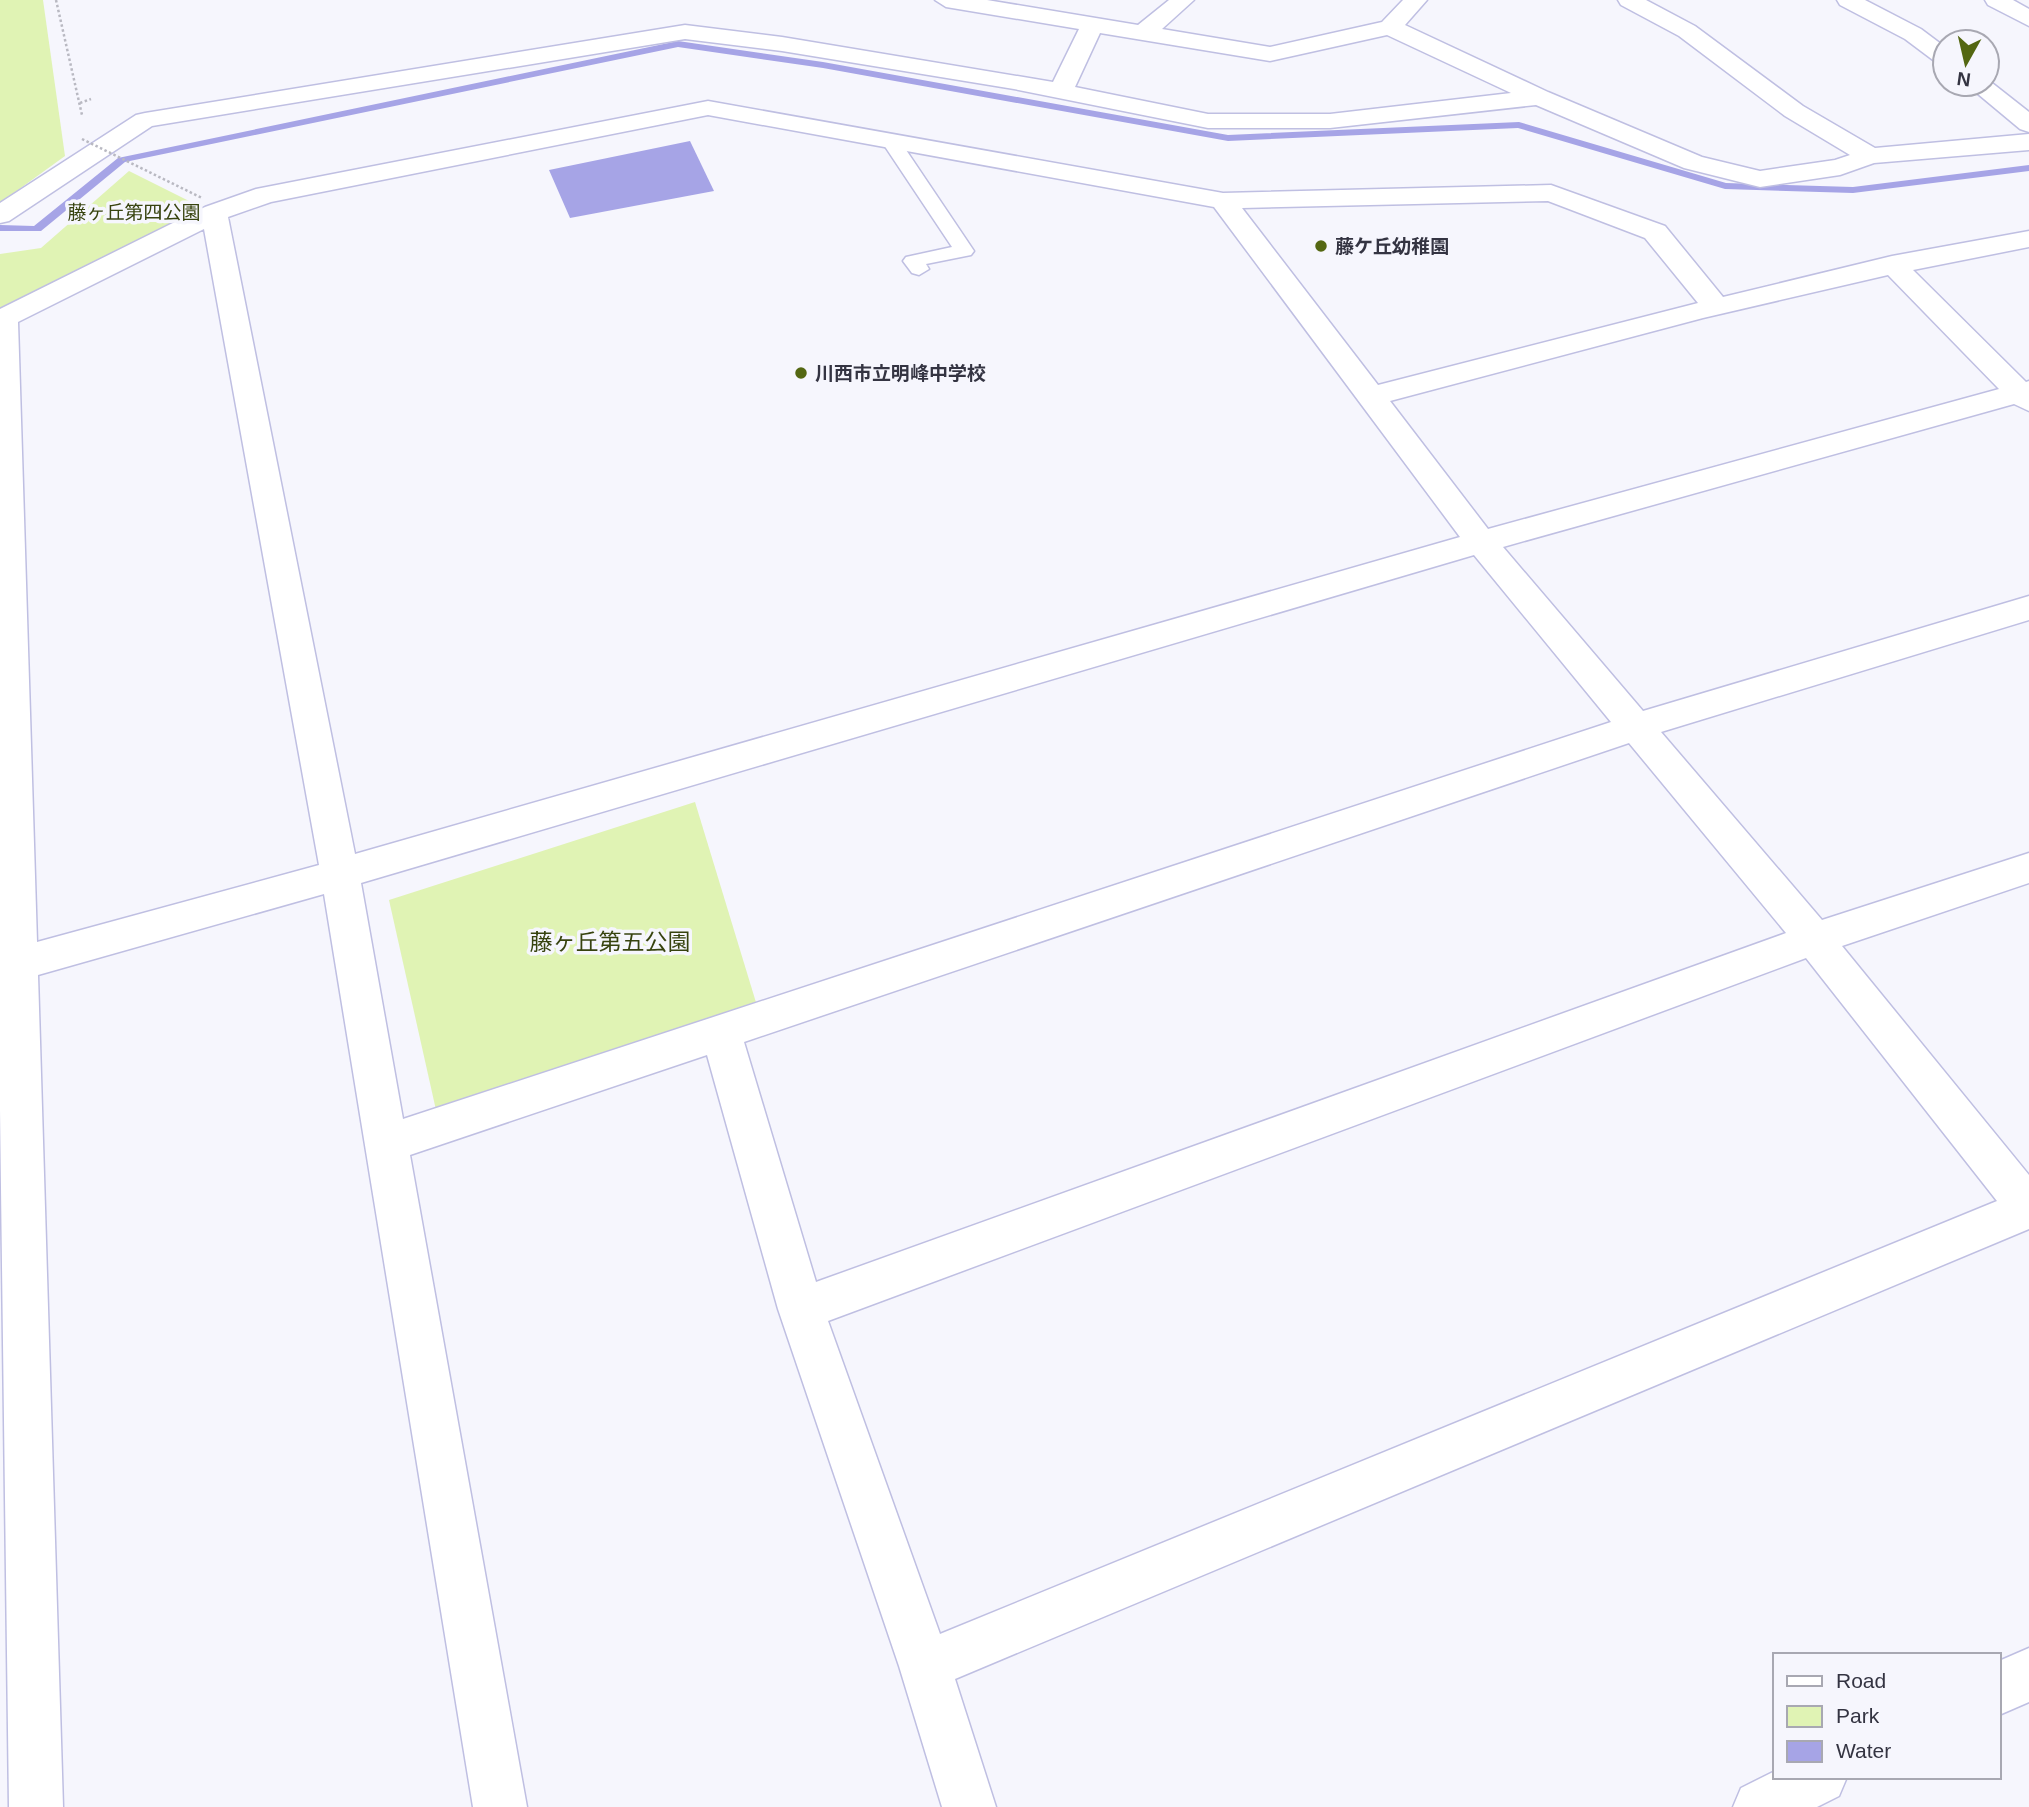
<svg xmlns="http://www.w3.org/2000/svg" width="2029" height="1807" font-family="Arial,'Noto Sans JP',sans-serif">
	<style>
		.green { fill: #e0f3b4 }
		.water { fill: #a6a4e6 }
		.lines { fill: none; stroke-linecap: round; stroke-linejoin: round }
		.stream { fill: #a6a4e6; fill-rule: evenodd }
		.service-casing { stroke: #bfbfe2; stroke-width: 3 }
		.minor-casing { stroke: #bfbfe2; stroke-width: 3 }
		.tertiary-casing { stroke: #bfbfe2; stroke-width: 3 }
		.path { stroke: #b9b9c2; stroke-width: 2.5; stroke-dasharray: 2.5 2.5; stroke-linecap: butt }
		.service { fill: #fff; fill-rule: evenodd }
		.minor { fill: #fff; fill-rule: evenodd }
		.tertiary { fill: #fff; fill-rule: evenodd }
		.path-bridge { stroke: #b9b9c2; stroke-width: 2.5; stroke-dasharray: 2.5 2.5; stroke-linecap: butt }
		.poi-dot { fill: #546712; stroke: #f6f6fd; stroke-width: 2.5 }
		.labels { text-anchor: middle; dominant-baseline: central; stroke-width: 7; stroke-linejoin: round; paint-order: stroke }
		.far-park-label { font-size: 19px; fill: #37430f; stroke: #f6f6fd }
		.far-poi-label { font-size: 19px; font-weight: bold; fill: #343442; stroke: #f6f6fd; text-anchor: start }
		.park-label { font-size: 23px; fill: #37430f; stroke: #f6f6fd }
	</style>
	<rect width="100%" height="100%" fill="#f6f6fd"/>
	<g class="green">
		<path d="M0 0H43L65 156 0 203Z"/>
		<path d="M129 171 205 209 0 318V254L41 248Z"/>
		<path d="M695 802 758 1009 436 1110 389 900Z"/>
	</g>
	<path class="water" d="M690 141 714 191 570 218 549 170Z"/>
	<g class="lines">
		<path class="stream" d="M678 41 823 62 1228 135 1519 122 1726 183 1853 187 2029 165V171L1853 193 1725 189 1518 128 1228 141 823 68 678 47 125 162 41 231H0V225L34 226 118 158Z"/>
		<g class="service-casing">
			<path id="service" d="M891 136 898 138 974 251 971 255 926 264 929 269 919 275 912 273 903 261 906 257 952 247 882 142Z"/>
		</g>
		<g class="minor-casing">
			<g id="minor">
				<path d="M935 0H987L1138 25 1169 0H1194L1162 29 1270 47 1382 22 1403 0H1427L1405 25 1548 92 1702 157 1760 171 1835 160 1850 155 1785 116 1679 36 1621 5 1618 0H1646L1695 26 1803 106 1875 148 2029 134V150L1874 163 1840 175 1760 187 1684 168 1536 105 1330 128H1208L1014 89 782 51 685 39 152 126 9 221 0 223V203L136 115 145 113 685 25 782 37 1053 82 1079 29 946 7ZM1100 33 1270 61 1387 35 1511 93 1330 114H1208L1075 87Z"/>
				<path d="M1837 0H1865L1921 29 1945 47V65L1937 63 1905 39 1840 5Z"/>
				<path d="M1987 79 2029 112V132L2020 129 1966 84H1987Z"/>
				<path d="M708 101 1223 193 1551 185 1665 226 1723 297 1892 256 2029 231V247L1913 270 2026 382 2029 381V411L2014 404 1503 547 1643 711 2029 596V620L1661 732 1822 920 2029 853V883L1842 946 2029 1175V1229L955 1679 996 1807H942L899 1666 778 1309 707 1055 410 1155 527 1807H473L324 894 38 975 63 1807H9L0 1110V309L205 207 256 189ZM708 115 1214 207 1460 537 355 854 228 217 271 202ZM1548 201 1645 238 1698 303 1378 385 1242 208ZM204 229 319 865 37 942 18 322ZM1888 275 1999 389 1488 529 1390 401 1703 318ZM1474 555 1611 722 403 1119 361 883ZM1629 743 1786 933 816 1282 744 1042ZM1806 958 1997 1201 940 1634 828 1321Z"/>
				<path d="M2029 1648V1702L1999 1715V1661Z"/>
				<path d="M1775 1771V1777H1847L1839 1796 1817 1807H1733L1741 1788Z"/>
			</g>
		</g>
		<g class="tertiary-casing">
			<path id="tertiary" d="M1985 0H2013L2029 9V26L1988 5Z"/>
		</g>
		<g class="path">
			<path d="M56 0 82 115"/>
			<path d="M80 103 91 99"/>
		</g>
		<use href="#service" class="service"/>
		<use href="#minor" class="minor"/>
		<use href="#tertiary" class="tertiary"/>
		<path class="path-bridge" d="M82 139 202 198"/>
	</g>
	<g class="poi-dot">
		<circle cx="1321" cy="246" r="7"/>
		<circle cx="801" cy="373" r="7"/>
	</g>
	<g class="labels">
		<g class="far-park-label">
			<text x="134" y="212">藤ヶ丘第四公園</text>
		</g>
		<g class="far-poi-label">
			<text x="1335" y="246">藤ケ丘幼稚園</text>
			<text x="815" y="373">川西市立明峰中学校</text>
		</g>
		<g class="park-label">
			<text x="610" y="942">藤ヶ丘第五公園</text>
		</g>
	</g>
	<rect x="1773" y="1653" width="228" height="126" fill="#f6f6fd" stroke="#a8a8b2" stroke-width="2"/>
	<rect x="1787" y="1676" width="35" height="10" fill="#ffffff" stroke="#a8a8b2" stroke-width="2"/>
	<text x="1836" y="1688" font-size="21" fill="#343442">Road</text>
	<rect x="1787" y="1706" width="35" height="21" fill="#e0f3b4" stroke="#a8a8b2" stroke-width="2"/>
	<text x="1836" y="1723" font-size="21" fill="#343442">Park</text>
	<rect x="1787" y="1741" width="35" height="21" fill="#a6a4e6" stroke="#a8a8b2" stroke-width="2"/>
	<text x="1836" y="1758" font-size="21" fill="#343442">Water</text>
	<g transform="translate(1966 63) rotate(188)"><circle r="33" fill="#f6f6fd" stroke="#a8a8b2" stroke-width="2"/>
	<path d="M0-5L12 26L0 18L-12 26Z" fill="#546712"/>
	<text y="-10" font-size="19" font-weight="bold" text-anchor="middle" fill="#343442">N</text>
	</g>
</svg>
